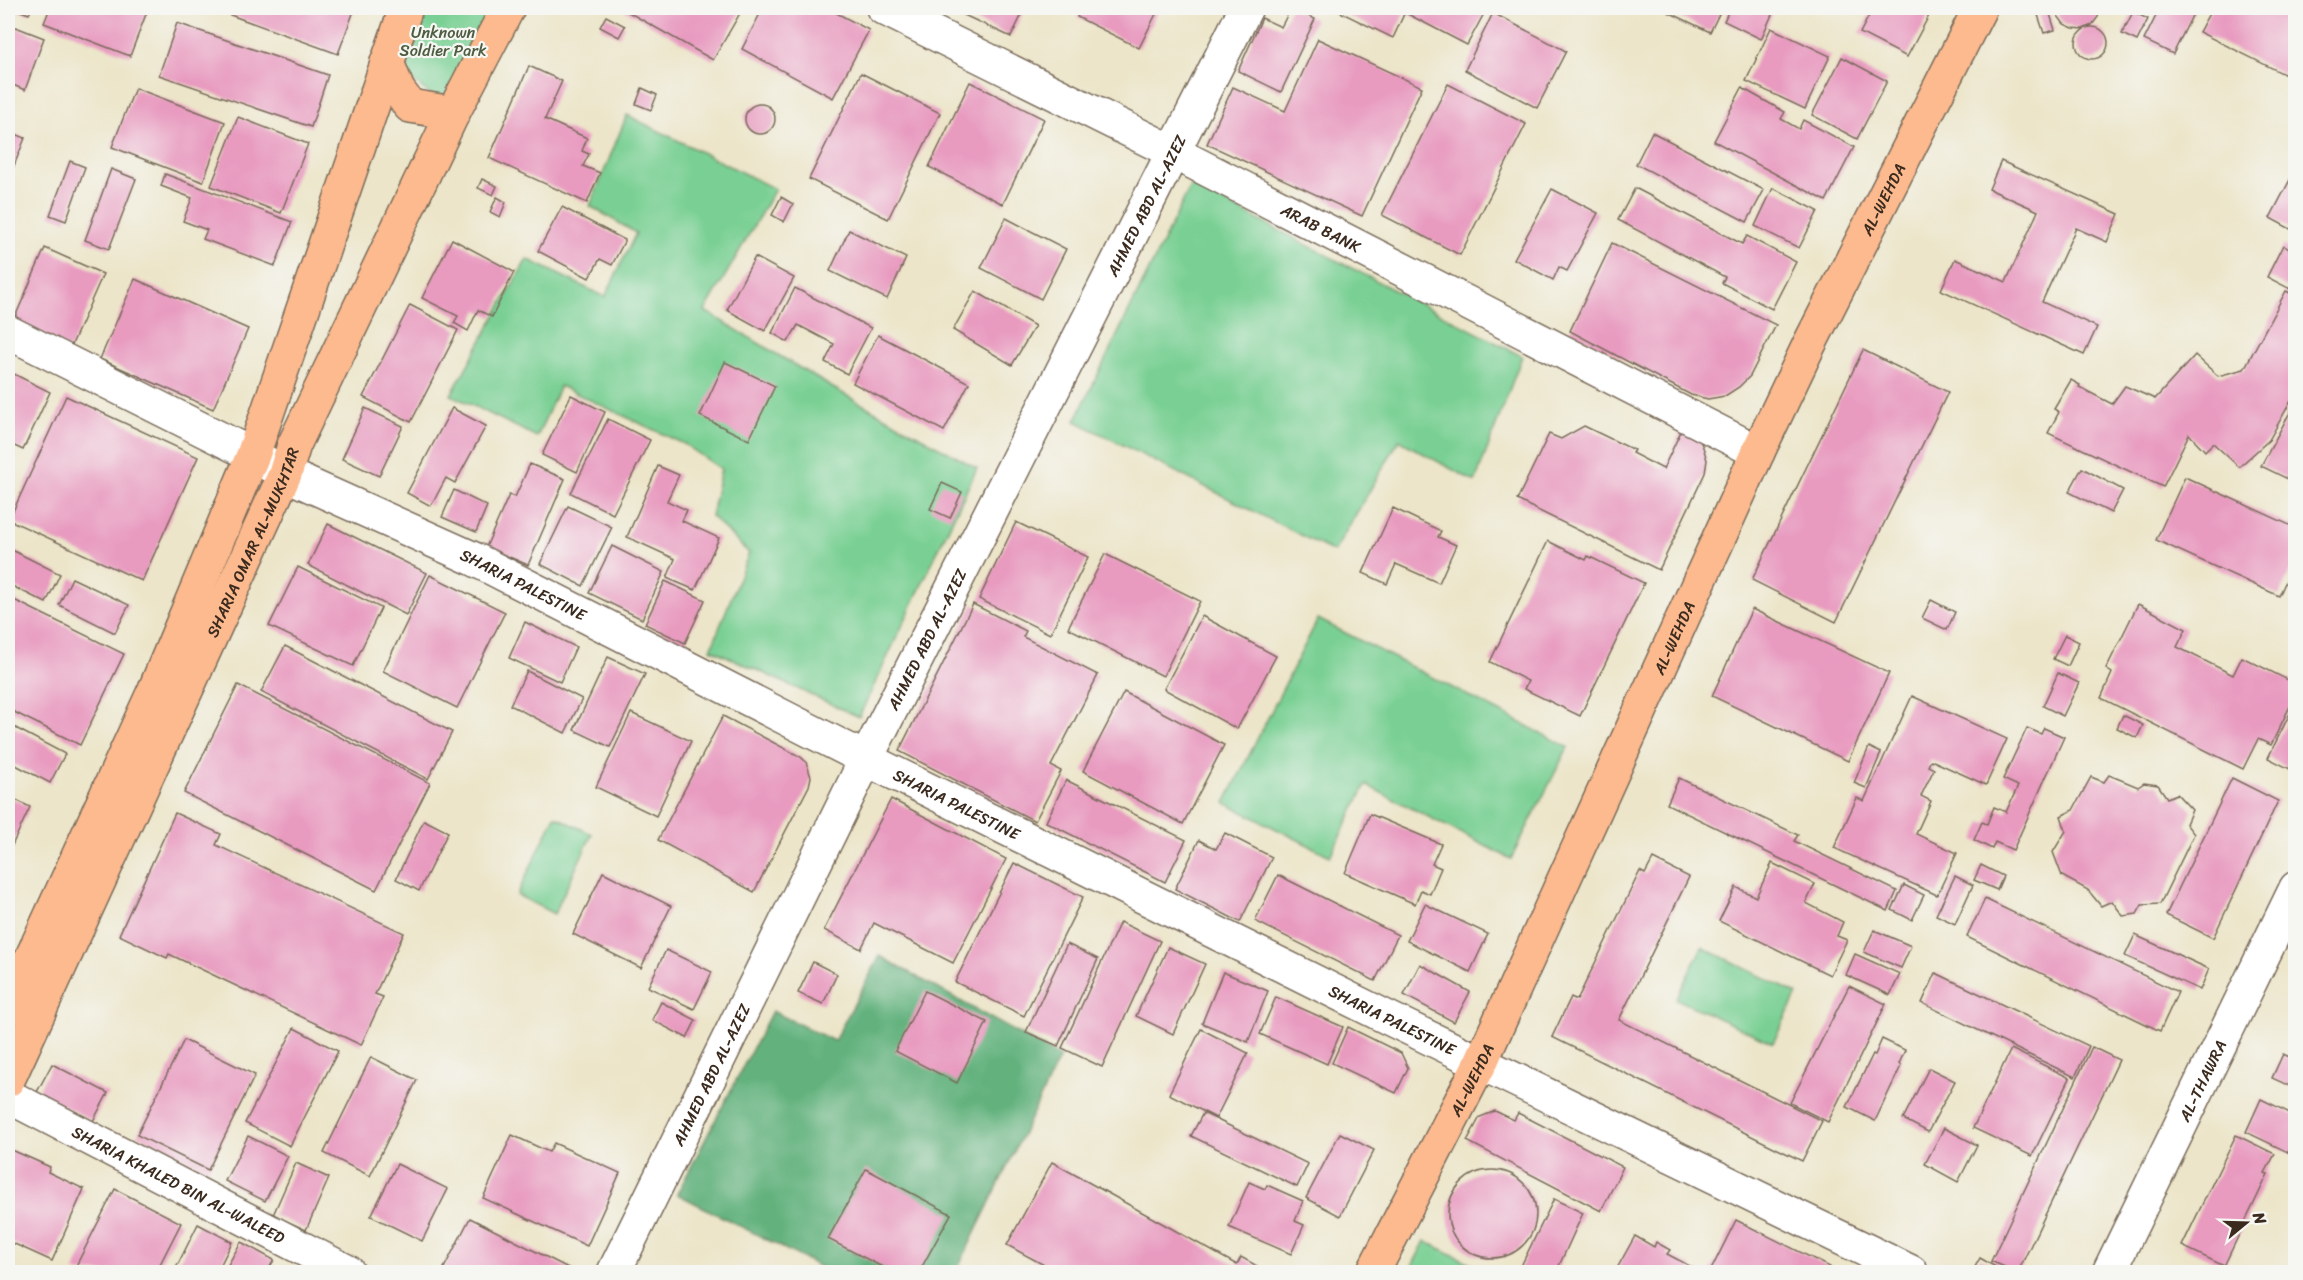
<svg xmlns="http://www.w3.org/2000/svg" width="2303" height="1280" font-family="Sriracha,sans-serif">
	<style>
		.green { fill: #7ad094; stroke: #5a7d59; stroke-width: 1.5 }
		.forest { fill: #63b27e; stroke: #4f6e4e; stroke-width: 1.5 }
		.building { fill: #e89abf }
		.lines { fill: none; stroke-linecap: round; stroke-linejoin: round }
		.minor-casing { stroke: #796b5a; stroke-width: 36 }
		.major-casing { stroke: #796b5a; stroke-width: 36 }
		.minor { stroke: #fff; stroke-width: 33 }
		.major { stroke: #fcba8e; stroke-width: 33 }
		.labels { text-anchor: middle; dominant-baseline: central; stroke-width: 4.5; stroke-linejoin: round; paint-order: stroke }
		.park-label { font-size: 16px; fill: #4e5c41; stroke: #f6f6f2 }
		.street-label { font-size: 16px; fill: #3b2a1e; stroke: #f6f6f2 }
	</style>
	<rect width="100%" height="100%" fill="#f6f6f2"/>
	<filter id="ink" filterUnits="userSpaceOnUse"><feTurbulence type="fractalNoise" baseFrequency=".0167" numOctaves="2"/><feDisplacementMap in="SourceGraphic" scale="12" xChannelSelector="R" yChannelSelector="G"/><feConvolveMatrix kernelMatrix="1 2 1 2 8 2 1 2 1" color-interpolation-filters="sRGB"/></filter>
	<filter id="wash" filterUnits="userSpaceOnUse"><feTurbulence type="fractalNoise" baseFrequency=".008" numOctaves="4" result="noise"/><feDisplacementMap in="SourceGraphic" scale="24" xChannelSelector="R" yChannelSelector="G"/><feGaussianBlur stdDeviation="1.35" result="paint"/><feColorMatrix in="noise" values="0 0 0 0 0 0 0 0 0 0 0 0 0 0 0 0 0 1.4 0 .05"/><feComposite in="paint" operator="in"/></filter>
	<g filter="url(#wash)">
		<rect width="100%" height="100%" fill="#ece5c9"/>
		<g class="green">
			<path d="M419 8H499L453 94 431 95 408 77 407 42Z"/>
			<path d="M627 115 775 189 705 311 833 388 977 468 859 717 711 649 749 553 711 516 721 469 684 444 560 386 537 437 451 395 527 259 605 297 636 233 590 206Z"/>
			<path d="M1191 185 1522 356 1475 482 1399 440 1334 552 1075 421Z"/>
			<path d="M1318 619 1568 747 1511 859 1366 785 1330 856 1225 803Z"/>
			<path d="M555 816 592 834 554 914 517 895Z"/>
			<path d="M1702 947 1797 994 1773 1043 1676 999Z"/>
			<path d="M1425 1241 1488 1272H1409Z"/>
		</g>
		<path class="forest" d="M880 956 1060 1057 956 1272H830L677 1194 772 1011 834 1041Z"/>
		<g id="blocks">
			<g class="building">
				<path d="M12 8H32L29 14Z"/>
				<path d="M50 8H145L148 9 130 56 44 23Z"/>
				<path d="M211 8H355L338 54Z"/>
				<path d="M621 8H743L713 60Z"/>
				<path d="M763 8H827L869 30 833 98 742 49Z"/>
				<path d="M949 8H1025L1011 37Z"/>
				<path d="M1082 8H1159L1139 48 1077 17Z"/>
				<path d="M1291 8 1315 19 1281 92 1238 71 1262 18 1281 27Z"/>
				<path d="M1342 8H1391L1404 14 1393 38 1340 12Z"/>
				<path d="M1396 8H1487L1467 45Z"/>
				<path d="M1660 8H1722L1710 32Z"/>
				<path d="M1730 8H1775L1761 39 1724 21Z"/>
				<path d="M1873 8H1933L1907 57 1860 33Z"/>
				<path d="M2057 8H2101L2098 17 2092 25 2083 29 2073 28 2064 24 2058 16Z"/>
				<path d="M2160 8H2196L2173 54 2144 40Z"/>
				<path d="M2212 8H2279L2296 16V80L2199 32Z"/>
				<path d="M2049 11 2055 30 2044 33 2038 15Z"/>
				<path d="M2133 12 2148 19 2137 41 2122 34Z"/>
				<path d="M1493 13 1566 51 1537 108 1465 70Z"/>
				<path d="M606 16 625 26 619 37 600 27Z"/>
				<path d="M177 23 328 75 311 127 159 75Z"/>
				<path d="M8 24 44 38 25 90 8 83Z"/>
				<circle cx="2092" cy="43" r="16"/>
				<path d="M1771 28 1830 56 1805 109 1746 81Z"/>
				<path d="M1318 39 1422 87 1362 216 1207 144 1233 87 1285 111Z"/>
				<path d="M1842 57 1887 81 1857 139 1812 115Z"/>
				<path d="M529 66 562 81 545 119 587 138 582 151 589 154 583 166 600 173 587 203 489 158Z"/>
				<path d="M861 73 940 113 888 219 809 179Z"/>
				<path d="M970 82 1044 119 1003 204 929 167Z"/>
				<path d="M1448 84 1526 124 1460 255 1382 215Z"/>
				<path d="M135 88 225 122 203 182 112 147Z"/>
				<path d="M642 88 657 95 651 110 636 104Z"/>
				<path d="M1742 88 1785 112 1781 119 1799 129 1803 120 1854 147 1826 201 1714 141Z"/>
				<circle cx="760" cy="119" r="15"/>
				<path d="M238 117 308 144 281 213 211 186Z"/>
				<path d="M8 131 25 138 8 181Z"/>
				<path d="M1652 132 1764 190 1747 222 1636 164Z"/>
				<path d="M70 161 85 167 66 221 50 215Z"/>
				<path d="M2001 161 2119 214 2107 242 2076 228 2042 302 2097 327 2084 355 1941 290 1955 259 2006 282 2038 211 1989 189Z"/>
				<path d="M111 169 136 179 109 249 85 240Z"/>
				<path d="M165 174 292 222 275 266 203 239 207 230 183 221 192 198 161 186Z"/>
				<path d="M2292 176 2296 179V232L2270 218Z"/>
				<path d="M482 179 497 186 493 195 478 188Z"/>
				<path d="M1635 188 1742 244 1747 236 1796 262 1772 309 1722 283 1725 277 1618 220Z"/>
				<path d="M1773 188 1818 211 1799 248 1755 226Z"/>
				<path d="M1552 189 1598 213 1567 271 1559 267 1553 280 1514 259Z"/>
				<path d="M497 197 506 202 500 217 490 212Z"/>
				<path d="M781 197 793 204 784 222 772 215Z"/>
				<path d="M562 207 625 240 612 265 600 259 589 278 538 251Z"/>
				<path d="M1006 218 1066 249 1041 299 981 268Z"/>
				<path d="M849 230 906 258 887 299 830 271Z"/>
				<path d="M2296 237V292L2267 277 2283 245 2289 249Z"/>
				<path d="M452 239 514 272 492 317 478 310 468 331 454 323 458 316 422 298Z"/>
				<path d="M1612 243 1776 325 1750 376 1739 387 1725 396 1708 399 1691 395 1570 331Z"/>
				<path d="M45 248 103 274 70 349 12 324Z"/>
				<path d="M755 257 794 278 765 331 727 310Z"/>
				<path d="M135 279 248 329 213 409 100 359Z"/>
				<path d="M795 288 871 328 847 374 825 362 834 344 798 325 788 342 772 333Z"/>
				<path d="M975 291 1035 326 1012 365 953 330Z"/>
				<path d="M2286 291 2296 296V392L2269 440 2239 467 2213 443 2205 451 2189 434 2163 487 2048 433 2059 412 2054 409 2071 380 2080 385 2079 387 2112 404 2125 386 2155 399 2195 355 2218 376 2244 369Z"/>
				<path d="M410 305 458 330 411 422 363 397Z"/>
				<path d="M878 335 969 383 944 431 853 383Z"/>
				<path d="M1863 350 1948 392 1836 622 1752 580Z"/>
				<path d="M725 362 775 386 749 440 700 416Z"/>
				<path d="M8 371 50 392 23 450 8 443Z"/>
				<path d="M571 395 605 412 577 472 542 455Z"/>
				<path d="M66 396 198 457 142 581 9 520Z"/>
				<path d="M2296 401V483L2261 466Z"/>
				<path d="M365 408 403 426 379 476 342 459Z"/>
				<path d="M452 408 486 426 455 483 446 478 431 506 407 493Z"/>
				<path d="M608 419 650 440 613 514 571 493Z"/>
				<path d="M1584 426 1634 450 1632 453 1663 469 1683 427 1699 439 1703 447 1707 460 1705 473 1659 570 1517 500 1549 434 1561 439Z"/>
				<path d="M530 464 565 479 528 565 486 547 509 495 515 497Z"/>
				<path d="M658 466 679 475 667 501 687 510 682 521 719 538 695 590 667 578 675 559 627 537Z"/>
				<path d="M2082 468 2123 490 2111 513 2069 492Z"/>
				<path d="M2185 477 2296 528V559L2279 596 2156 540Z"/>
				<path d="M942 483 962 492 950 518 930 509Z"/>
				<path d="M454 490 487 506 476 532 442 517Z"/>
				<path d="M568 506 612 527 583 586 540 564Z"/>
				<path d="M1393 508 1441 531 1438 537 1456 545 1439 583 1396 564 1387 584 1363 573Z"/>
				<path d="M1016 522 1088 557 1050 634 979 599Z"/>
				<path d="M328 524 427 573 406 615 308 565Z"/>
				<path d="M1548 541 1586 560 1588 556 1644 583 1580 716 1524 689 1528 681 1490 662Z"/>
				<path d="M612 546 664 572 642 619 589 593Z"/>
				<path d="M8 548 60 574 46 603 8 584Z"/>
				<path d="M1105 554 1200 601 1163 676 1068 628Z"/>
				<path d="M298 567 381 608 353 666 269 626Z"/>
				<path d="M430 575 505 612 457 708 383 671Z"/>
				<path d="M72 578 129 605 115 633 59 605Z"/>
				<path d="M665 581 705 600 685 643 645 624Z"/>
				<path d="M8 597 124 654 80 745 8 709Z"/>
				<path d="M1931 600 1955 612 1947 630 1922 618Z"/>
				<path d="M973 604 1026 631 1023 637 1098 675 1051 766 1061 771 1035 821 899 751Z"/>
				<path d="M2138 604 2186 629 2177 647 2233 675 2242 657 2296 684V694L2271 745 2258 739 2243 769 2101 698 2112 673 2106 669Z"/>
				<path d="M1752 609 1889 673 1848 761 1712 696Z"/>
				<path d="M1202 616 1276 656 1237 729 1164 689Z"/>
				<path d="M525 622 576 647 560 682 509 658Z"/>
				<path d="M2065 635 2079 642 2068 666 2053 659Z"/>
				<path d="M285 646 452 732 428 779 261 692Z"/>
				<path d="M608 657 645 674 610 747 574 730Z"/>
				<path d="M527 671 582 699 565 733 510 705Z"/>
				<path d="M2058 673 2079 683 2063 716 2043 706Z"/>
				<path d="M238 685 430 783 376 890 184 793Z"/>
				<path d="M1124 692 1224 745 1183 824 1083 771Z"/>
				<path d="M1912 696 2007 739 1986 785 1931 760 1928 766 1934 769 1921 796 1931 801 1916 834 1957 853 1937 895 1834 848 1857 798 1864 801Z"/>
				<path d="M2296 701V772L2268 758Z"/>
				<path d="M631 713 691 741 656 816 596 787Z"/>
				<path d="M2123 715 2143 725 2137 738 2117 728Z"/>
				<path d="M723 716 801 757 806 762 811 777 809 786 754 892 658 840Z"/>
				<path d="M8 724 65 754 50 783 8 761Z"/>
				<path d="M2027 728 2041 734 2044 728 2064 737 2013 850 1995 842 1992 849 1974 840 1982 822 1987 824 1994 807 2006 812 2018 786 2003 779Z"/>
				<path d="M1869 747 1881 753 1866 788 1854 783Z"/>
				<path d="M2109 775 2138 787 2144 783 2158 785 2167 798 2177 794 2192 810 2186 824 2194 834 2160 904 2142 905 2137 914 2123 916 2112 901 2101 906 2088 890 2062 876 2053 852 2066 831 2061 816 2073 810 2091 777 2104 782Z"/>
				<path d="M1679 778 1798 835 1794 841 1897 891 1888 911 1667 804Z"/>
				<path d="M2232 778 2278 801 2213 938 2166 915Z"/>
				<path d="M1066 780 1186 840 1165 882 1046 822Z"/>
				<path d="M8 796 30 807 8 854Z"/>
				<path d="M891 799 1006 859 953 963 874 923 861 949 824 930Z"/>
				<path d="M175 813 221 834 216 845 404 933 375 994 383 997 361 1045 169 954 167 958 119 935Z"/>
				<path d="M1370 814 1441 844 1432 864 1441 868 1430 894 1421 890 1415 904 1345 873Z"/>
				<path d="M424 820 448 832 419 891 396 879Z"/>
				<path d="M1225 833 1272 857 1240 922 1175 889 1199 840 1216 849Z"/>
				<path d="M1653 859 1689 877 1619 1020 1822 1121 1802 1161 1552 1037 1571 997 1577 1000 1640 871 1645 874Z"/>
				<path d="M1014 863 1083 897 1024 1016 955 982Z"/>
				<path d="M1772 863 1815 884 1806 903 1843 922 1837 936 1847 940 1830 975 1719 921 1736 887 1756 897Z"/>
				<path d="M1981 865 2003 876 1997 890 1974 880Z"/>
				<path d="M603 872 671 906 641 968 573 934Z"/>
				<path d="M1278 875 1398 935 1375 981 1255 921Z"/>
				<path d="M1955 876 1973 885 1955 924 1936 915Z"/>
				<path d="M1904 885 1924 895 1912 920 1892 910Z"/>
				<path d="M1985 899 2178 992 2160 1031 1967 937Z"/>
				<path d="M1425 904 1488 934 1470 972 1407 941Z"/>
				<path d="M1120 922 1160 941 1102 1067 1062 1048Z"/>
				<path d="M1874 930 1911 946 1901 968 1864 952Z"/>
				<path d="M2135 935 2209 969 2200 990 2125 956Z"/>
				<path d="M1067 944 1098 959 1058 1046 1026 1032Z"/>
				<path d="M1168 947 1205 964 1173 1034 1136 1016Z"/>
				<path d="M666 950 712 972 694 1009 648 987Z"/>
				<path d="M1855 954 1900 974 1890 995 1846 975Z"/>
				<path d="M813 962 837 974 823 1004 798 993Z"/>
				<path d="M1420 964 1470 992 1454 1022 1404 995Z"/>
				<path d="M1223 972 1268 991 1248 1042 1202 1023Z"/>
				<path d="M1936 973 2089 1046 2075 1077 1922 1003Z"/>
				<path d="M1849 986 1886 1004 1828 1122 1790 1103Z"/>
				<path d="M925 991 987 1022 957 1083 895 1051Z"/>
				<path d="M1276 997 1343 1027 1327 1064 1260 1034Z"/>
				<path d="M661 1002 696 1020 687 1038 652 1020Z"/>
				<path d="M1348 1027 1401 1053 1408 1068 1396 1093 1332 1063Z"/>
				<path d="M294 1028 338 1051 290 1146 245 1123Z"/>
				<path d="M1201 1029 1248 1053 1216 1118 1169 1094Z"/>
				<path d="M1882 1039 1905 1050 1899 1064 1901 1066 1875 1121 1847 1107 1873 1054 1875 1055Z"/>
				<path d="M184 1040 255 1075 208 1170 137 1135Z"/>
				<path d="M2092 1047 2119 1060 2018 1272H2016L1991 1261Z"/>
				<path d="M2011 1049 2070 1078 2032 1156 1973 1128Z"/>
				<path d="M2283 1054 2296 1060V1089L2272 1078Z"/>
				<path d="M371 1057 417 1080 370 1176 324 1153Z"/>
				<path d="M52 1064 108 1093 93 1121 37 1092Z"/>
				<path d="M1929 1068 1955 1081 1928 1132 1903 1119Z"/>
				<path d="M2261 1099 2296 1116V1156L2246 1132Z"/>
				<path d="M1495 1111 1514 1120 1518 1113 1623 1167 1601 1211 1467 1141 1480 1117Z"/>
				<path d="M1203 1113 1308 1164 1297 1187 1191 1136Z"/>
				<path d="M1944 1128 1977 1145 1958 1182 1925 1164Z"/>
				<path d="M1340 1133 1374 1150 1340 1216 1306 1198Z"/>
				<path d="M512 1135 549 1152 554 1143 620 1173 587 1246 483 1198Z"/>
				<path d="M2236 1135 2275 1154 2265 1173 2268 1174 2224 1266 2182 1246Z"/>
				<path d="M248 1136 288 1156 265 1201 225 1181Z"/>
				<path d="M12 1150 50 1167 48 1172 84 1189 52 1261 8 1241V1160Z"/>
				<path d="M1052 1162 1237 1265 1241 1257 1268 1272H1057L1007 1245Z"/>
				<path d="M296 1163 329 1178 306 1230 273 1215Z"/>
				<path d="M397 1164 448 1189 422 1241 371 1216Z"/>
				<path d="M866 1169 951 1214 919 1272H892L828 1239Z"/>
				<circle cx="1492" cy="1214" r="44"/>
				<path d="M1249 1182 1265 1189 1267 1185 1303 1201 1295 1221 1304 1225 1291 1254 1229 1227Z"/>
				<path d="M115 1189 181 1223 156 1272H73Z"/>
				<path d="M1554 1199 1583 1213 1558 1268 1567 1272H1518Z"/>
				<path d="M470 1218 576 1272H442Z"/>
				<path d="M1736 1220 1830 1267 1827 1272H1710Z"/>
				<path d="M198 1224 232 1242 217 1272H174Z"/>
				<path d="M1635 1236 1654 1247 1656 1242 1670 1250 1667 1254 1692 1267 1689 1272H1615Z"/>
				<path d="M241 1242 274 1260 267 1272H224Z"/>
				<path d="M1980 1258 1999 1269 1996 1272H1986L1975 1267Z"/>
			</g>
		</g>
	</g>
	<g filter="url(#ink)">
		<use href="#blocks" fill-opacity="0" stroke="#796b5a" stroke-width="1.5"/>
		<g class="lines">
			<g class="minor-casing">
				<g id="minor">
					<path id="s1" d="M883 8 1171 151 1758 452"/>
					<path id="s2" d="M8 332 253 455 285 474 474 559 866 759 1380 1014 1911 1272"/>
					<path id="s3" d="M8 1096 348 1272"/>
					<path id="s4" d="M614 1272 866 759 1246 8"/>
					<path id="s5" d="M2109 1272 2296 888"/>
				</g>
			</g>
			<g class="major-casing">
				<g id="major">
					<path d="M387 62 398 90 410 106 453 113"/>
					<path d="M8 1009 155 689 253 455 406 8"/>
					<path id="s6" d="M8 1080 285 474 294 445 453 113 508 8"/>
					<path id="s7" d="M1373 1272 1481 1062 1758 452 1809 345 1980 8"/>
				</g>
			</g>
			<use href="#minor" class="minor"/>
			<use href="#major" class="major"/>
		</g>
	</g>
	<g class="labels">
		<g class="park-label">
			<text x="443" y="32">Unknown<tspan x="443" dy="18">Soldier Park</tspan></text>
		</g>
		<g class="street-label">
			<text stroke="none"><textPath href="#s7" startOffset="1188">AL-WEHDA</textPath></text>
			<text stroke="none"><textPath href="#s4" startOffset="1192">AHMED ABD AL-AZEZ</textPath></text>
			<text stroke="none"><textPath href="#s1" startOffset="490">ARAB BANK</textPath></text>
			<text stroke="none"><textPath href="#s6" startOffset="591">SHARIA OMAR AL-MUKHTAR</textPath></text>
			<text stroke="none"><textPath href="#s2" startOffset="574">SHARIA PALESTINE</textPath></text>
			<text stroke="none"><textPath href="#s4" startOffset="706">AHMED ABD AL-AZEZ</textPath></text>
			<text stroke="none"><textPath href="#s7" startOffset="702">AL-WEHDA</textPath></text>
			<text stroke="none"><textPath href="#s2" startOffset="1060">SHARIA PALESTINE</textPath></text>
			<text stroke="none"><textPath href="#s2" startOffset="1546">SHARIA PALESTINE</textPath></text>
			<text stroke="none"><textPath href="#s4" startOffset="220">AHMED ABD AL-AZEZ</textPath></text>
			<text stroke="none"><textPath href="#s7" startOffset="216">AL-WEHDA</textPath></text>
			<text stroke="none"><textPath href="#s5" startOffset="213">AL-THAWRA</textPath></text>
			<text stroke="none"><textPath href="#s3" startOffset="192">SHARIA KHALED BIN AL-WALEED</textPath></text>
		</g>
	</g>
	<rect width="2303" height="1280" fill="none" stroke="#f6f6f2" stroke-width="30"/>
	<g transform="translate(2246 1223) rotate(71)" stroke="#f6f6f2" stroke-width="4.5" paint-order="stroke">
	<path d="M0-4.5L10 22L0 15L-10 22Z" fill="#3b2a1e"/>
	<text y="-9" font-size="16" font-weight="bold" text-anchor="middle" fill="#3b2a1e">N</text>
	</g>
</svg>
